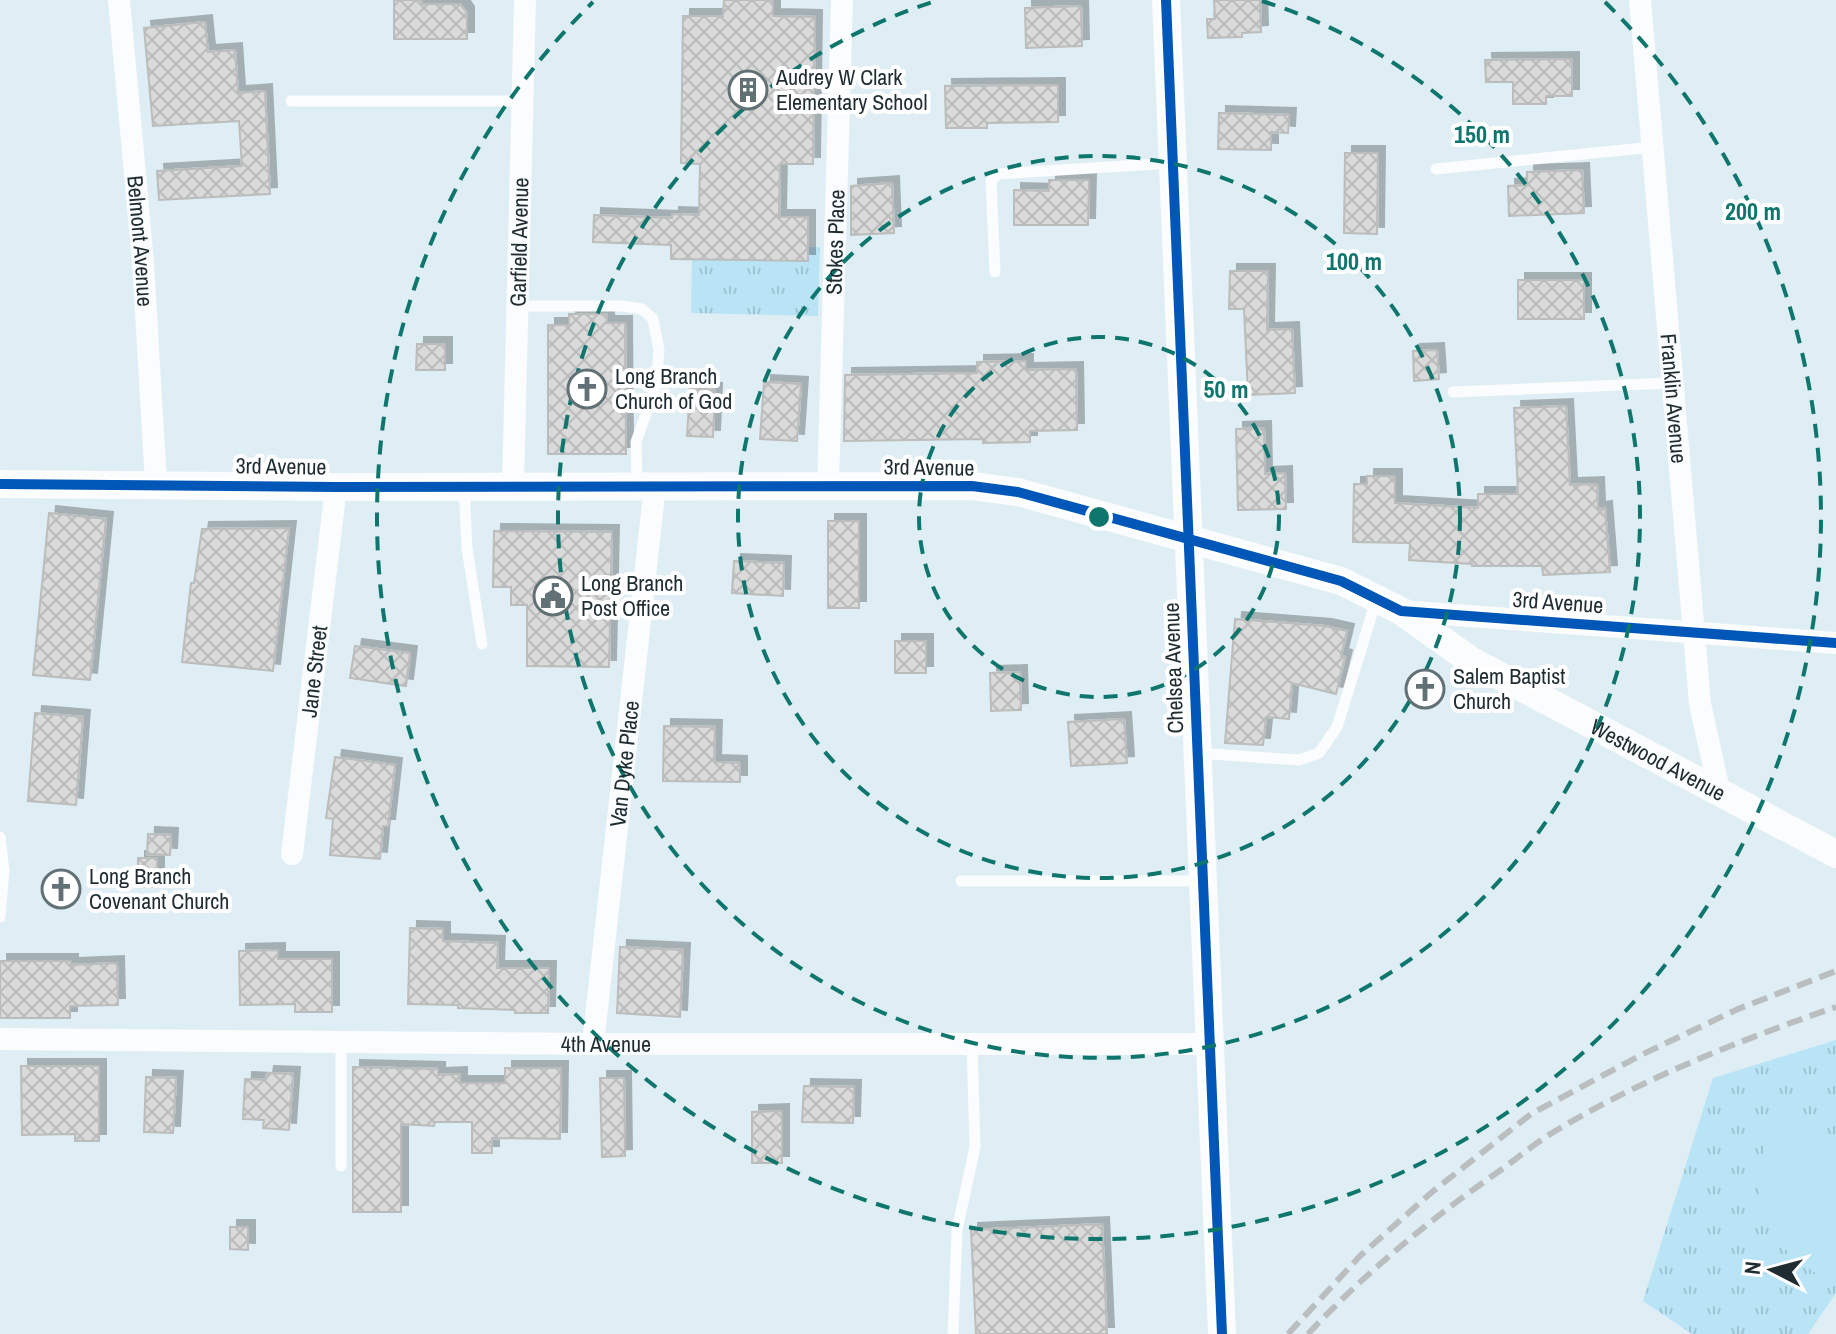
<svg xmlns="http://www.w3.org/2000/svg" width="1836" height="1334" font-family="'Archivo Narrow',sans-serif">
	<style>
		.grass { fill: url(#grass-tufts) }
		.pitch { fill: #b8e4f5 }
		.building { fill: url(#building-cross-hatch); stroke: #bbbcbc; stroke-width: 2; filter: url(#shadow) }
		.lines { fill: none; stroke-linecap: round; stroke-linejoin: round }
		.service { stroke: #fafcfd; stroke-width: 11 }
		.minor { stroke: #fafcfd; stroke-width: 22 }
		.tertiary { stroke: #fafcfd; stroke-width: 28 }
		.rail { stroke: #babebf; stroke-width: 6; stroke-dasharray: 16 8; stroke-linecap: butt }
		.cycleway-casing { stroke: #fff; stroke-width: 15 }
		.cycleway { stroke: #0057b8; stroke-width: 10 }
		.ring { fill: none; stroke: #0f766e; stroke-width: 4; stroke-dasharray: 14 10 }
		.labels { text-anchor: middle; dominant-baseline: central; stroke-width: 8; stroke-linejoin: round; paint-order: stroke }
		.poi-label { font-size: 22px; fill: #1f2d32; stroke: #fff; text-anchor: start }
		.street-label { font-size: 22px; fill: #1f2d32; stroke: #fff }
		.centre { fill: #0f766e; stroke: #fff; stroke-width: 4 }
		.ring-label { font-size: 24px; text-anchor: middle; font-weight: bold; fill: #0f766e; stroke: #fff; stroke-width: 8; stroke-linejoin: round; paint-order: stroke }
	</style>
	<defs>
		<pattern id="grass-tufts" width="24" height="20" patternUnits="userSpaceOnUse" patternTransform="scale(2)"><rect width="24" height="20" fill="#b8e4f5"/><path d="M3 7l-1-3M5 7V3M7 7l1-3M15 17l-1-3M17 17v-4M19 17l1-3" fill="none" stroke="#9ec4d2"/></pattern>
		<pattern id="building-cross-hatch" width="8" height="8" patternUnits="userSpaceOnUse" patternTransform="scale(2)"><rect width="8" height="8" fill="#d9dad9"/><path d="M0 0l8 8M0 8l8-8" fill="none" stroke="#babbbb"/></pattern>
		<filter id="shadow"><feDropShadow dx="7" dy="-7" stdDeviation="0" flood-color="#0004"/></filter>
	</defs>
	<rect width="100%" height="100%" fill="#dfeef4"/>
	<g class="grass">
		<path d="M808 247H820L818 316 691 313 692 258 807 261Z"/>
		<path d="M1836 1040V1293L1808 1334H1692L1643 1301 1713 1078Z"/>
	</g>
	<path class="pitch" d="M1775 1123 1836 1141V1269L1829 1282C1814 1272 1796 1261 1784 1248 1750 1209 1754 1166 1775 1123Z"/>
	<g class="building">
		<path d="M394 0H422L421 4H460L467 13V39H394Z"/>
		<path d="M724 0H773V16L815 17 813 164H780L779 217H808V261L671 259V245L593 242 594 215 672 218V214L699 215 700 164 681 163 683 16H723Z"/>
		<path d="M1214 0H1260L1261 32 1242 33V37L1208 38 1207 19H1215Z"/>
		<path d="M1081 6 1082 46 1026 48 1025 8Z"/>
		<path d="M205 22 208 52 235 50 238 93 265 91 270 194 159 200 157 171 242 166 239 121 153 126 144 28Z"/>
		<path d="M1572 59V96H1546V104H1513V82H1486L1485 60Z"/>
		<path d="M1058 85V122L987 123V128H946L945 86Z"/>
		<path d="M1219 113 1289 115 1288 133 1271 132V150L1218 149Z"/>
		<path d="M1345 153H1378L1377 234 1344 233Z"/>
		<path d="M1582 170 1584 213 1509 216 1508 186 1527 185V172Z"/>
		<path d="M1049 180H1089L1088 225H1014V190L1049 191Z"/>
		<path d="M892 183 894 233 851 235V186Z"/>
		<path d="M1230 271H1268L1267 330 1292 329 1295 393 1248 395 1244 309H1229Z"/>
		<rect x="1518" y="280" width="66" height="39"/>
		<path d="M569 314H607V323H625L626 454H548V325H569Z"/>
		<path d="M417 344H445V370H416Z"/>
		<path d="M1437 350 1439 379 1414 381 1413 351Z"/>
		<path d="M1026 361V370L1076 369 1077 430 1030 431V442L983 443V439L844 441 845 375 977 373V362Z"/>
		<path d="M764 382 801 384 797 441 760 439Z"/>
		<path d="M690 388 715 390 713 437 687 436Z"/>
		<path d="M1566 406 1570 485 1597 484 1598 509 1605 508 1610 572 1543 575 1542 566H1472V564L1409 560 1410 543 1353 542 1354 484H1367V476H1395V503L1478 508V494H1518L1514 408Z"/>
		<path d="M1264 428 1265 474 1285 473 1286 509 1238 510 1236 429Z"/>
		<path d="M49 513 106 519 90 680 33 675Z"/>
		<rect x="828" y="521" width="31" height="87"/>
		<path d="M289 528 273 671 182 662 191 583H194L202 529Z"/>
		<path d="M494 531 612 532 609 667 527 666V605H511V587H493Z"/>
		<path d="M734 561 784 563 783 596 732 593Z"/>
		<path d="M1235 619 1325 626 1347 631 1341 656 1345 657 1336 694 1292 683 1289 719 1266 717 1263 745 1225 743Z"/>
		<rect x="895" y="641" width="31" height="32"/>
		<path d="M355 646 410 653 406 686 350 678Z"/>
		<path d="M1020 672 1021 710 991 711 990 673Z"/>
		<path d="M35 713 83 717 76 805 28 801Z"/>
		<path d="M1124 719 1127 763 1071 766 1068 722Z"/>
		<path d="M664 726 715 727 714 762 740 763V782L663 781Z"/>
		<path d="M335 757 395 765 388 826H383L380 859 330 855 333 819 326 818Z"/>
		<path d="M148 834 171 835 170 855 147 854Z"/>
		<rect x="138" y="858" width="19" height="29"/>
		<path d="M410 928 443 929V941L498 943 497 968H549L548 1013H515V1010L458 1008V1005L408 1004Z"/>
		<path d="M620 947 683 950 680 1017 617 1013Z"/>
		<path d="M278 950V959H332V1012H295V1004L240 1005 239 951Z"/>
		<path d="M0 961H71V965L117 963 118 1005 70 1006V1018H0Z"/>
		<path d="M21 1066H99V1141H75V1134L22 1135Z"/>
		<path d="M353 1067 438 1069V1075L460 1074V1083H505V1068H561L560 1139 492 1138V1153H472V1122H435L434 1126 401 1124V1212H353Z"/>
		<path d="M267 1073 293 1074 289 1130 263 1128 264 1120 243 1119 245 1079 266 1080Z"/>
		<path d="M146 1077 176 1078 173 1133 144 1132Z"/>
		<path d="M600 1078H624L625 1156 602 1157Z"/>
		<path d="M804 1086 854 1087 853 1123 802 1122Z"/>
		<path d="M782 1111V1163H752V1112Z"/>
		<path d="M1102 1224 1107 1334H976L971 1230Z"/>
		<path d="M230 1227H248V1250L230 1249Z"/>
	</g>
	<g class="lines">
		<g class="service">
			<path d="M291 101H523"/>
			<path d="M1436 169 1653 147"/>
			<path d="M995 272 991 181 998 174 1172 163"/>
			<path d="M517 306H622L642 309 653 319 659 350 656 386 636 442 637 485"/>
			<path d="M1453 392 1672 383"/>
			<path d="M464 486 467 548 482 644"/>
			<path d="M1197 753 1299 760 1319 753 1337 727 1376 601"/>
			<path d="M0 837 4 871 0 917"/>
			<path d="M961 881H1202"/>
			<path d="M341 1166V1041"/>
			<path d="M953 1334 957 1230 975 1147 972 1045"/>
		</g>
		<g class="minor">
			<path id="s1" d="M119 0 143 262 156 484"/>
			<path id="s2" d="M1640 0 1700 704 1720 794"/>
			<path id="s3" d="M513 486 525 0"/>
			<path id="s4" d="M828 486 842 0"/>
			<path d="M1401 611 1836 643"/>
			<path id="s5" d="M292 854 336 487"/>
			<path id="s6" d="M0 1039 593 1044H1211"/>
			<path id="s7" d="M593 1044 655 486"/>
		</g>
		<g class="tertiary">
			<path d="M1166 0 1222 1334"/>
			<path id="s8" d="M0 484 336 487 972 486 1018 492 1341 581 1401 611 1470 660 1836 854"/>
		</g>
		<g class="rail">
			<path d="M1288 1334 1360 1256 1432 1192 1531 1114 1641 1055 1738 1009 1836 971"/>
			<path d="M1308 1334C1365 1273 1429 1220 1498 1172 1516 1159 1533 1145 1552 1133 1639 1080 1740 1040 1836 1007"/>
		</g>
		<g class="cycleway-casing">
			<g id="cycleway">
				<path d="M1166 0 1222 1334"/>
				<path d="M0 484 336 487 972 486 1018 492 1341 581 1401 611 1836 643"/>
			</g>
		</g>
		<use href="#cycleway" class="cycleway"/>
	</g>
	<g class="ring">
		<circle cx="1099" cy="517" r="180"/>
		<circle cx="1099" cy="517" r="361"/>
		<path d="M1262 1A541 541 0 1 1 936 1"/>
		<path d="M1605 2A722 722 0 1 1 593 2"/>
	</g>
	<defs>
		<g id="building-ring" transform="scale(2)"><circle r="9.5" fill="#fff" stroke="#627176" stroke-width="1.5"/><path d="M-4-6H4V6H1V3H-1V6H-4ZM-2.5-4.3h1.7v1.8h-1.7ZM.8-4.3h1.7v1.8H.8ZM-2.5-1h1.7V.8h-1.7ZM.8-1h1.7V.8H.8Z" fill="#627176"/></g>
		<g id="church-ring" transform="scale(2)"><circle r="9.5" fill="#fff" stroke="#627176" stroke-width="1.5"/><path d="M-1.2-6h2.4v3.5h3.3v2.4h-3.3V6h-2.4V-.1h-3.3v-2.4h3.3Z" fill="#627176"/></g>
		<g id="civic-ring" transform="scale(2)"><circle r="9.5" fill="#fff" stroke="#627176" stroke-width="1.5"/><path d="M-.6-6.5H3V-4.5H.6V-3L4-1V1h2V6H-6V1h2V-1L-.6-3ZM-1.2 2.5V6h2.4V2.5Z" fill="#627176"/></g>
	</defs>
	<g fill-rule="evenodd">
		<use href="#building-ring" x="748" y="90"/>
		<use href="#church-ring" x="587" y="389"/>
		<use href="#civic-ring" x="553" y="596"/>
		<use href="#church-ring" x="1425" y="689"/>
		<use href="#church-ring" x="61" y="889"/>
	</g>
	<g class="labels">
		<g class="poi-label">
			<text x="776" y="77">Audrey W Clark<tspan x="776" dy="25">Elementary School</tspan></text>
			<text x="615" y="376">Long Branch<tspan x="615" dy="25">Church of God</tspan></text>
			<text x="581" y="583">Long Branch<tspan x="581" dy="25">Post Office</tspan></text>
			<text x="1453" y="676">Salem Baptist<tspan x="1453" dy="25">Church</tspan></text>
			<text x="89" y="876">Long Branch<tspan x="89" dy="25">Covenant Church</tspan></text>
		</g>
		<g class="street-label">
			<text stroke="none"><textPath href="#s1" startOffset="242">Belmont Avenue</textPath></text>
			<text stroke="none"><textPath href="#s3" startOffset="244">Garfield Avenue</textPath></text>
			<text stroke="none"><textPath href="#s4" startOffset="244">Stokes Place</textPath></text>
			<text stroke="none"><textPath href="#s2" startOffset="400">Franklin Avenue</textPath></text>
			<text transform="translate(281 466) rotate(1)">3rd Avenue</text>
			<text transform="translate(929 467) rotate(1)">3rd Avenue</text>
			<text transform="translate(1558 602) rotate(4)">3rd Avenue</text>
			<text transform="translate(1173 668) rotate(-92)">Chelsea Avenue</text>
			<text stroke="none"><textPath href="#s5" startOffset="184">Jane Street</textPath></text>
			<text stroke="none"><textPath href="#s8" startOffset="1718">Westwood Avenue</textPath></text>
			<text stroke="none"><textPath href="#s7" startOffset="282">Van Dyke Place</textPath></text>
			<text stroke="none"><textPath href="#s6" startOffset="606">4th Avenue</textPath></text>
		</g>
	</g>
	<circle cx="1099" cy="517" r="12" class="centre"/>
	<g class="ring-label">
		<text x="1482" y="143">150 m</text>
		<text x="1753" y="220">200 m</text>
		<text x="1354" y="270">100 m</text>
		<text x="1226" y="398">50 m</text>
	</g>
	<g transform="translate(1772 1270) rotate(276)" stroke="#ffffff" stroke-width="6" paint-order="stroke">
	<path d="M0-6L14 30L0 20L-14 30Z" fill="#1f2d32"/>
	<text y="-12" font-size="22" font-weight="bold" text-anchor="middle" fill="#1f2d32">N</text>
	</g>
</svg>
